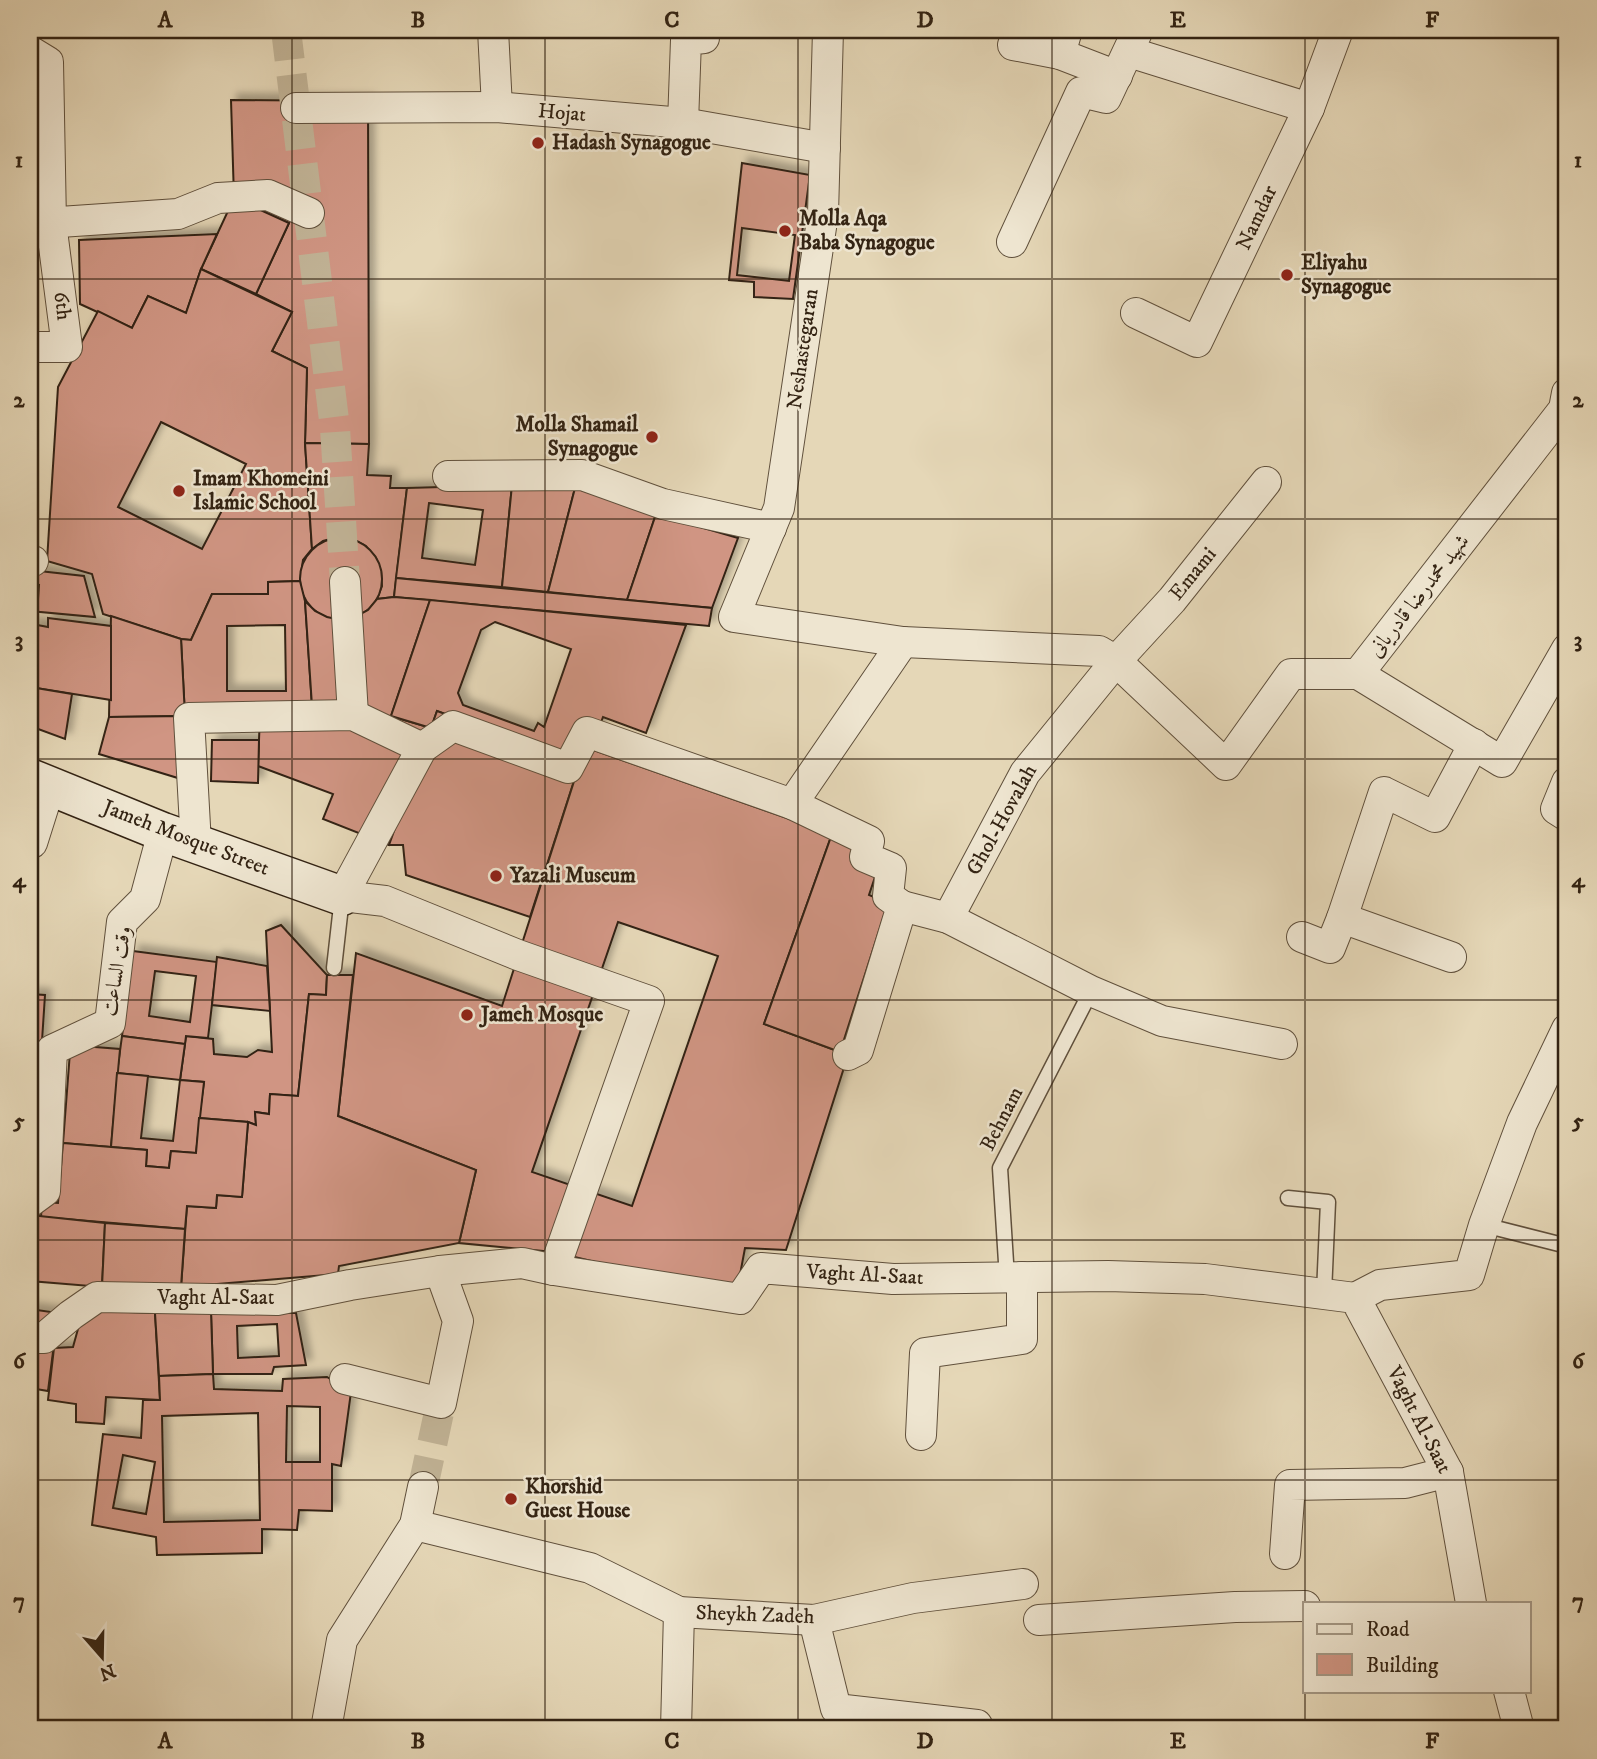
<svg xmlns="http://www.w3.org/2000/svg" width="1597" height="1759" font-family="'IM FELL DW Pica',Amiri,serif">
	<style>
		.building { fill: #d09583; stroke: #332313; stroke-width: 2; fill-rule: evenodd; filter: url(#shadow) }
		.lines { fill: none; stroke-linecap: round; stroke-linejoin: round }
		.street-tunnel { stroke: #c1b396; stroke-width: 30; stroke-dasharray: 30 15; stroke-linecap: butt }
		.lane-casing { stroke: #60503c; stroke-width: 17 }
		.street-casing { stroke: #60503c; stroke-width: 32 }
		.secondary-casing { stroke: #332313; stroke-width: 41 }
		.lane { stroke: #eee5d0; stroke-width: 14 }
		.street { stroke: #eee5d0; stroke-width: 30 }
		.secondary { stroke: #eee5d0; stroke-width: 38 }
		.grid { fill: none; stroke: #332313; stroke-width: 2; stroke-opacity: 0.55 }
		.poi-dot { fill: #8f2418; stroke: #eee5d0; stroke-width: 2.5 }
		.labels { text-anchor: middle; dominant-baseline: central; stroke-width: 5; stroke-linejoin: round; paint-order: stroke }
		.street-label { font-size: 21px; fill: #332313; stroke: #eee5d0 }
		.poi-label { font-size: 21px; font-weight: bold; fill: #332313; stroke: #eee5d0; text-anchor: start }
		.neatline { fill: none; stroke: #332313; stroke-width: 2.5 }
		.grid-label { font-size: 23px; text-anchor: middle; font-weight: bold; fill: #332313 }
	</style>
	<defs>
		<filter id="shadow"><feDropShadow dx="6" dy="-6" stdDeviation="3.5" flood-color="#0004"/></filter>
	</defs>
	<rect width="100%" height="100%" fill="#e5d7b7"/>
	<filter id="stains"><feTurbulence type="fractalNoise" baseFrequency=".00286" numOctaves="4"/><feColorMatrix values="0 0 0 0 .2 0 0 0 0 .09 0 0 0 0 .02 0 0 0 .5 -.17"/></filter>
	<radialGradient id="worn" r=".72"><stop offset=".6" stop-color="#630" stop-opacity="0"/><stop offset="1" stop-color="#630" stop-opacity=".3"/></radialGradient>
	<g class="building">
		<path d="M231 100 368 101 369 444 305 443 307 368 272 351 292 312 256 294 289 223 234 198Z"/>
		<path d="M742 163 810 175 793 299 754 297V282L729 280ZM742 228 795 235 789 281 737 275Z"/>
		<path d="M234 198 289 223 256 294 201 269Z"/>
		<path d="M217 234 201 269 186 313 148 296 132 328 80 304 79 240Z"/>
		<path d="M201 269 292 312 272 351 307 368 305 443 312 549 303 560 300 581 268 582V594H212L191 640 181 639 103 614 92 574 47 561 58 387 98 311 132 328 148 296 186 313ZM161 422 246 464 202 549 118 507Z"/>
		<path d="M305 443 369 444 367 475 391 476 390 488H407L394 597 377 599 382 586 381 571 376 558 366 546 353 539 338 537 323 541 312 549Z"/>
		<path d="M512 485 502 587 396 578 407 488ZM429 503 483 510 475 565 422 558Z"/>
		<path d="M512 485 575 488 548 592 502 587Z"/>
		<path d="M575 488 656 514 627 600 548 592Z"/>
		<path d="M656 514 738 538 712 608 627 600Z"/>
		<circle cx="341" cy="579" r="41"/>
		<path d="M30 570 84 576 95 617 30 611V598L38 599 39 585 30 584Z"/>
		<path d="M396 578 712 608 709 626 394 597Z"/>
		<path d="M300 581 305 601 312 706 185 716 181 639 191 640 212 594H268V582ZM285 625 286 691H227V626Z"/>
		<path d="M394 597 430 600 391 716 431 728 389 845 323 819 333 794 258 766 260 714 312 706 305 601 315 611 327 617 341 620 355 617 368 610 377 599Z"/>
		<path d="M430 600 686 625 646 733 603 717 597 733 566 758 437 711 431 728 391 716ZM495 622 571 649 544 727 538 723 534 731 463 705 458 693 481 630Z"/>
		<path d="M111 616 181 639 185 716 109 717Z"/>
		<path d="M48 618 111 626V700L30 687 32 624 48 627Z"/>
		<path d="M30 687 72 694 65 739 30 726Z"/>
		<path d="M437 711 566 758 585 747 530 917 406 875 403 845H389Z"/>
		<path d="M185 716 191 782 99 754 109 717Z"/>
		<path d="M212 740H259L258 783 211 781Z"/>
		<path d="M585 747 832 834 764 1024 848 1055 786 1250 745 1248 736 1296 554 1252 459 1243 476 1170 338 1116 356 953 502 1006ZM618 922 718 956 632 1206 532 1172Z"/>
		<path d="M832 834 861 849 877 871 869 895 888 903 840 1052 764 1024Z"/>
		<path d="M281 925 327 975 326 995 309 994 298 1096 270 1094 269 1114 255 1112 256 1125 248 1122 199 1118 204 1082 180 1080 186 1036 213 1039 214 1054 247 1057 258 1050 272 1052 266 931Z"/>
		<path d="M133 951 217 962 208 1038 186 1036 185 1044 122 1036ZM155 971 196 976 190 1022 149 1016Z"/>
		<path d="M217 957 267 966 270 1011 212 1005Z"/>
		<path d="M327 975H353L338 1116 476 1170 459 1243 339 1266 338 1274 181 1287 187 1206 216 1208 217 1195 242 1197 248 1122 256 1125 255 1112 269 1114 270 1094 298 1096 309 994 326 995Z"/>
		<path d="M30 994 45 995 38 1102 30 1101Z"/>
		<path d="M122 1036 185 1044 180 1080 117 1073Z"/>
		<path d="M82 1046 120 1049 111 1147 63 1143 70 1052Z"/>
		<path d="M117 1073 148 1076 141 1138 173 1141 180 1080 204 1082 196 1153 171 1151 169 1168 146 1166 147 1150 111 1147Z"/>
		<path d="M199 1118 248 1122 242 1197 217 1195 216 1208 187 1206 185 1229 41 1217 42 1202 58 1203 63 1143 147 1150 146 1166 169 1168 171 1151 196 1153Z"/>
		<path d="M30 1215 105 1223 102 1287 30 1281Z"/>
		<path d="M105 1223 185 1229 181 1287H102Z"/>
		<path d="M30 1309 58 1313 48 1391 30 1388Z"/>
		<path d="M102 1311 155 1313 160 1400 106 1397 104 1424 76 1422V1404L48 1400 54 1348 73 1347 81 1318Z"/>
		<path d="M211 1312 296 1313 306 1365 274 1367 272 1374H213ZM277 1324 279 1356 238 1358 237 1326Z"/>
		<path d="M211 1312 213 1374 159 1376 155 1313Z"/>
		<path d="M213 1374 214 1389 282 1391 283 1379 327 1377 351 1392 341 1466 332 1464V1511L299 1510 297 1530 262 1529V1553L157 1555 156 1537 92 1525 103 1434 141 1438 143 1400H160L159 1376ZM287 1406 320 1407V1462H286ZM258 1413 260 1520 164 1522 162 1416ZM123 1455 155 1462 146 1514 113 1508Z"/>
	</g>
	<g class="lines">
		<g class="street-tunnel">
			<path d="M286 30 335 428 345 582"/>
			<path d="M423 1487 441 1403"/>
		</g>
		<g class="lane-casing">
			<g id="lane">
				<path d="M334 968 342 897"/>
				<path d="M1288 1198 1328 1202 1324 1293"/>
				<path d="M1484 1225 1567 1246"/>
				<path d="M1007 1278 1000 1168 1091 991"/>
			</g>
		</g>
		<g class="street-casing">
			<g id="street">
				<path d="M493 30 497 107"/>
				<path d="M828 30 823 214 779 508 734 617 903 642 1099 651 1116 661 1226 765 1291 674H1358L1564 409 1567 393"/>
				<path d="M1013 45 1060 54 1117 76"/>
				<path d="M30 51 48 62 51 223 67 347H30"/>
				<path d="M1129 52 1309 108"/>
				<path d="M1060 54 1067 30"/>
				<path d="M296 108 497 107 683 123 825 148"/>
				<path d="M683 123 686 40 704 38V30"/>
				<path d="M30 224 178 214 218 198 268 195 309 213"/>
				<path d="M1012 242 1081 92 1106 98 1138 30"/>
				<path d="M1136 313 1197 342 1309 108 1338 30"/>
				<path d="M448 476 582 475 663 504 771 528"/>
				<path d="M30 560 33 561"/>
				<path d="M345 582 353 715"/>
				<path d="M1358 674 1502 762 1567 649"/>
				<path d="M1567 782 1556 809 1567 816"/>
				<path d="M30 843H32L50 786"/>
				<path d="M196 844 189 718 353 715 422 748"/>
				<path d="M902 906 948 918 1091 991 1162 1021 1282 1044"/>
				<path d="M948 918 1025 773 1116 661 1172 600 1266 482"/>
				<path d="M1302 937 1330 948 1342 918"/>
				<path d="M1451 957 1342 918 1384 792 1435 817 1474 744"/>
				<path d="M848 1055 858 1050 902 906 888 896 891 868 865 857 869 841 792 804 903 642"/>
				<path d="M30 1202 45 1191 52 1050 110 1023 122 922 145 899 163 832"/>
				<path d="M554 1270 649 1001 518 955 385 901 342 896 422 748 453 726 568 768 587 732 792 804"/>
				<path d="M1355 1298 1380 1285 1469 1275 1484 1225 1522 1123 1567 1029"/>
				<path d="M30 1338H44L71 1315 97 1297 277 1300 350 1285 440 1271 522 1263 554 1270 740 1299 761 1268 893 1279 1108 1276 1205 1279 1355 1298 1448 1472 1471 1603"/>
				<path d="M345 1379 441 1403 458 1321 440 1271"/>
				<path d="M921 1435 925 1353 1022 1339V1277"/>
				<path d="M415 1525 590 1568 679 1612 814 1620 913 1598 1023 1584"/>
				<path d="M1285 1554 1290 1485 1405 1483 1448 1472"/>
				<path d="M814 1620 836 1709 977 1725"/>
				<path d="M1039 1620 1235 1607 1305 1606"/>
				<path d="M1509 1691 1519 1729"/>
				<path d="M326 1729 342 1640 415 1525 423 1487"/>
				<path d="M676 1729 679 1612"/>
			</g>
		</g>
		<g class="secondary-casing">
			<path id="secondary" d="M30 778 163 832 342 896"/>
		</g>
		<use href="#lane" class="lane"/>
		<use href="#street" class="street"/>
		<use href="#secondary" class="secondary"/>
	</g>
	<path class="grid" d="M292 30V1729M545 30V1729M798 30V1729M1052 30V1729M1305 30V1603M30 279H1567M30 519H1567M30 759H1567M30 1000H1567M30 1240H1567M30 1480H1567M1305 1691V1729"/>
	<g class="poi-dot">
		<circle cx="538" cy="143" r="7"/>
		<circle cx="785" cy="231" r="7"/>
		<circle cx="1287" cy="275" r="7"/>
		<circle cx="652" cy="437" r="7"/>
		<circle cx="179" cy="491" r="7"/>
		<circle cx="496" cy="876" r="7"/>
		<circle cx="467" cy="1015" r="7"/>
		<circle cx="511" cy="1499" r="7"/>
	</g>
	<g class="labels">
		<g class="street-label">
			<text transform="translate(562 113) rotate(5)">Hojat</text>
			<text transform="translate(1257 218) rotate(-65)">Namdar</text>
			<text transform="translate(62 306) rotate(83)">6th</text>
			<text transform="translate(803 349) rotate(-82)">Neshastegaran</text>
			<text transform="translate(1193 574) rotate(-51)">Emami</text>
			<text transform="translate(1419 596) rotate(-52)">شهید محمدرضا قادریانی</text>
			<text transform="translate(1002 820) rotate(-61)">Ghol-Hovalah</text>
			<text transform="translate(186 838) rotate(21)">Jameh Mosque Street</text>
			<text transform="translate(117 971) rotate(-80)">وقت الساعت</text>
			<text transform="translate(1002 1119) rotate(-63)">Behnam</text>
			<text transform="translate(865 1275) rotate(3)">Vaght Al-Saat</text>
			<text x="216" y="1298">Vaght Al-Saat</text>
			<text transform="translate(1419 1420) rotate(63)">Vaght Al-Saat</text>
			<text transform="translate(755 1615) rotate(2)">Sheykh Zadeh</text>
		</g>
		<g class="poi-label">
			<text x="552" y="143">Hadash Synagogue</text>
			<text x="799" y="219">Molla Aqa<tspan x="799" dy="24">Baba Synagogue</tspan></text>
			<text x="1301" y="263">Eliyahu<tspan x="1301" dy="24">Synagogue</tspan></text>
			<text x="638" y="425" text-anchor="end">Molla Shamail<tspan x="638" dy="24">Synagogue</tspan></text>
			<text x="193" y="479">Imam Khomeini<tspan x="193" dy="24">Islamic School</tspan></text>
			<text x="510" y="876">Yazali Museum</text>
			<text x="481" y="1015">Jameh Mosque</text>
			<text x="525" y="1487">Khorshid<tspan x="525" dy="24">Guest House</tspan></text>
		</g>
	</g>
	<rect width="1597" height="1759" fill="none" stroke="#e5d7b7" stroke-width="77"/>
	<rect x="1303" y="1602" width="228" height="91" fill="#eee5d0" stroke="#a39784" stroke-width="2"/>
	<rect x="1317" y="1624" width="35" height="10" fill="#eee5d0" stroke="#a39784" stroke-width="2"/>
	<text x="1366" y="1636" font-size="21" fill="#332313">Road</text>
	<rect x="1317" y="1654" width="35" height="21" fill="#d09583" stroke="#a39784" stroke-width="2"/>
	<text x="1366" y="1672" font-size="21" fill="#332313">Building</text>
	<g transform="translate(102 1657) rotate(160)" stroke="#eee5d0" stroke-width="5" paint-order="stroke">
	<path d="M0-5L12 26L0 18L-12 26Z" fill="#332313"/>
	<text y="-10" font-size="19" font-weight="bold" text-anchor="middle" fill="#332313">N</text>
	</g>
	<rect x="38" y="38" width="1520" height="1682" class="neatline"/>
	<g class="grid-label">
		<text x="165" y="27">A</text>
		<text x="418" y="27">B</text>
		<text x="672" y="27">C</text>
		<text x="925" y="27">D</text>
		<text x="1178" y="27">E</text>
		<text x="1432" y="27">F</text>
		<text x="19" y="167">1</text>
		<text x="1578" y="167">1</text>
		<text x="19" y="407">2</text>
		<text x="1578" y="407">2</text>
		<text x="19" y="647">3</text>
		<text x="1578" y="647">3</text>
		<text x="19" y="887">4</text>
		<text x="1578" y="887">4</text>
		<text x="19" y="1128">5</text>
		<text x="1578" y="1128">5</text>
		<text x="19" y="1368">6</text>
		<text x="1578" y="1368">6</text>
		<text x="19" y="1608">7</text>
		<text x="1578" y="1608">7</text>
		<text x="165" y="1748">A</text>
		<text x="418" y="1748">B</text>
		<text x="672" y="1748">C</text>
		<text x="925" y="1748">D</text>
		<text x="1178" y="1748">E</text>
		<text x="1432" y="1748">F</text>
	</g>
	<rect width="100%" height="100%" filter="url(#stains)"/>
	<rect width="100%" height="100%" fill="url(#worn)"/>
</svg>
